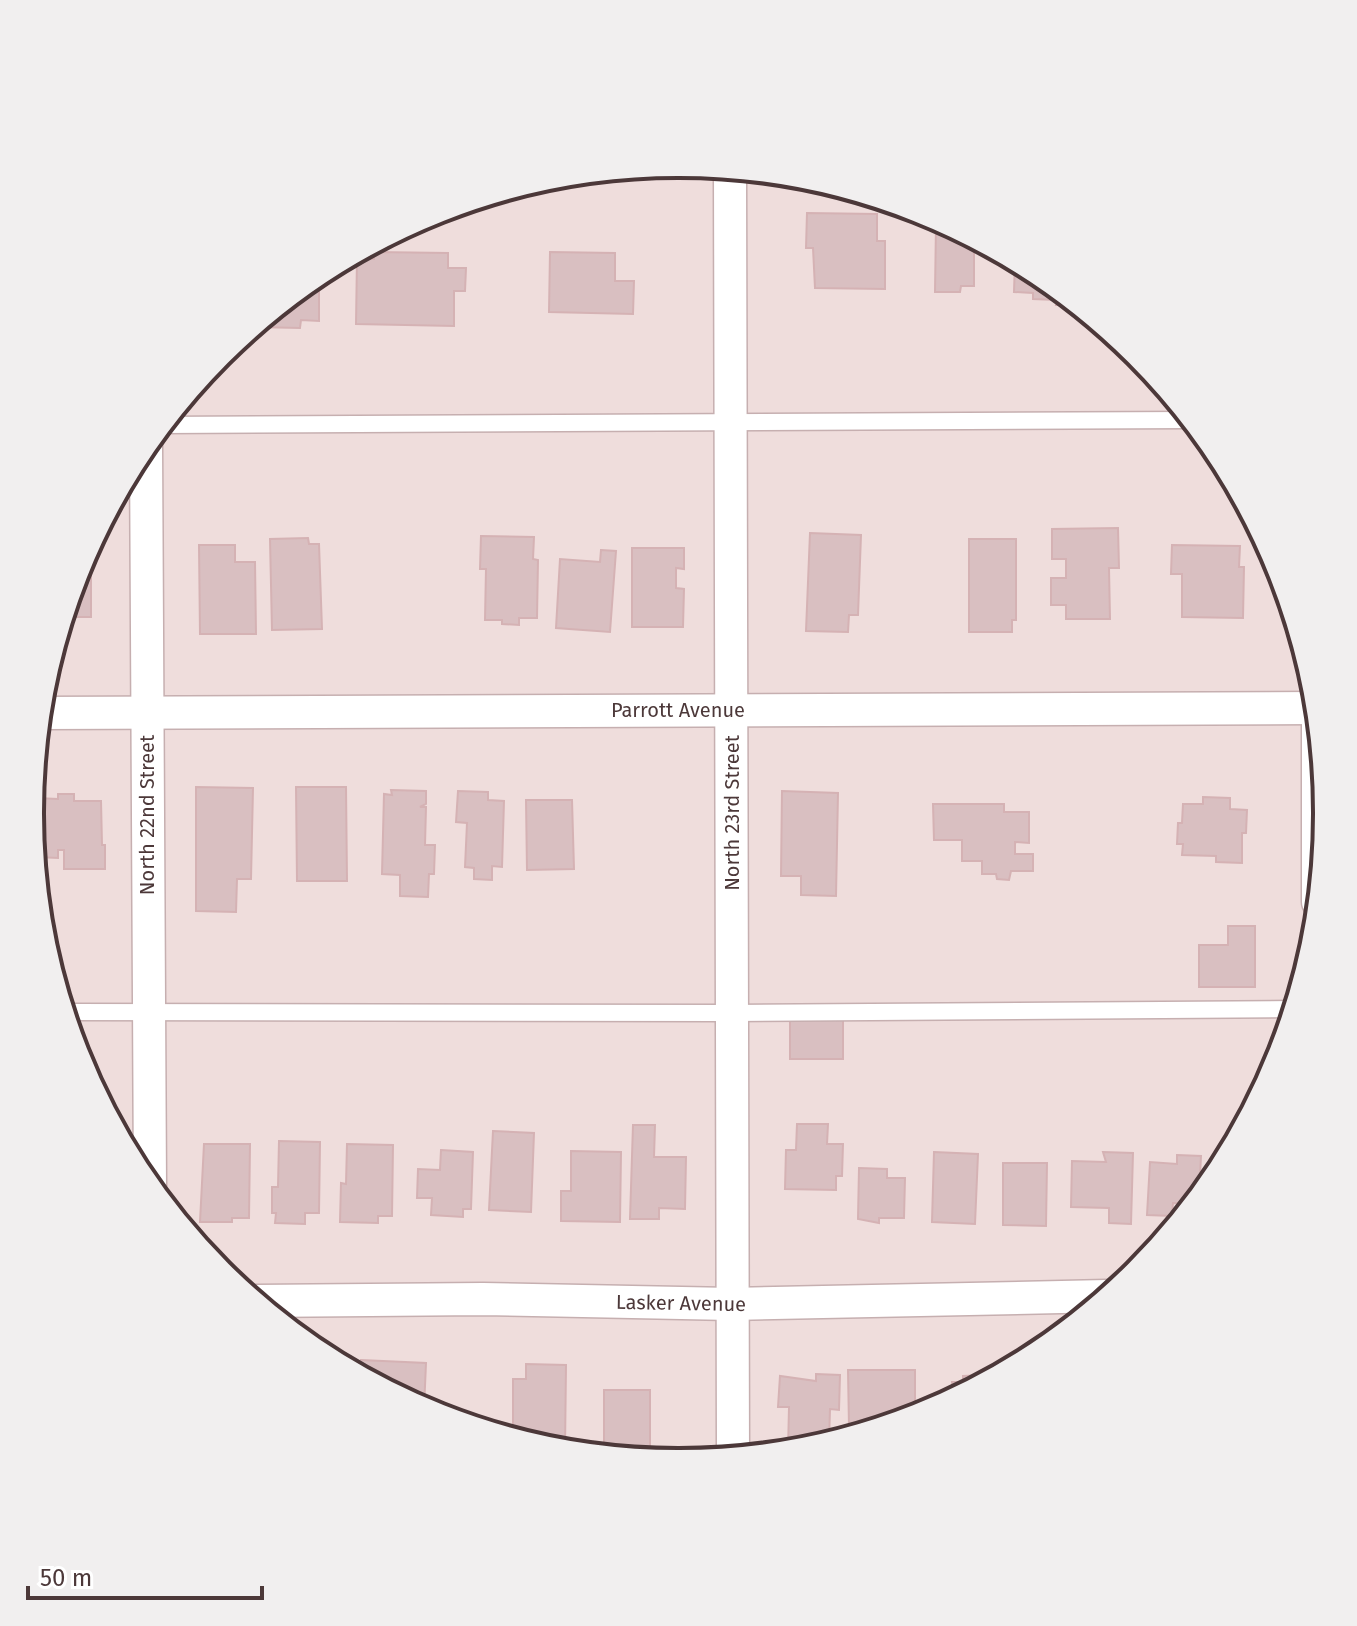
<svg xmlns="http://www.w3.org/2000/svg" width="1357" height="1626" font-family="'Fira Sans',sans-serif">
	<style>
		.residential { fill: #efdddc }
		.building { fill: #d9bfc1; stroke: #d5b2b4; stroke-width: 2 }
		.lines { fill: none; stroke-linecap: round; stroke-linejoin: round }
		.service-casing { stroke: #c6afb0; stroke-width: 19 }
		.minor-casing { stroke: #c6afb0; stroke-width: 35 }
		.service { stroke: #fff; stroke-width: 16 }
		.minor { stroke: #fff; stroke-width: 32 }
		.labels { text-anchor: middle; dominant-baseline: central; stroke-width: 8; stroke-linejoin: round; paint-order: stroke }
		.street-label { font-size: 20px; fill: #4c3839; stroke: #fff }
		.rim { fill: none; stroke: #4c3839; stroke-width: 4 }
	</style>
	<rect width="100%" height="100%" fill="#f6ebeb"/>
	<circle class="residential" cx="678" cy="813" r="646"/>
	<g class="building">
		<path d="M807 213 877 214V241H885V289L815 288 813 248H806Z"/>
		<path d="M936 225H947L974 239V286H961L960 292H935Z"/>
		<path d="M374 252 448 253V268H466L465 291H454V326L356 324 357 258 374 259Z"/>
		<path d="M550 252 615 253V281H634L633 314 549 312Z"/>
		<path d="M1015 261 1039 274 1077 305H1056L1057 300 1033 299V293L1014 292Z"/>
		<path d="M319 273V321L301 320 300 328 253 327Z"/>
		<path d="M1118 528 1119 568H1109L1110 619H1066V605H1051V578H1066V559H1052V529Z"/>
		<path d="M810 533 861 535 858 615H849L848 632 806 631Z"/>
		<path d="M481 536 534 537 533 559 538 560 537 618H519V625L502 624V620H485L486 569H480Z"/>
		<path d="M308 538 309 544H319L322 629 272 630 270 539Z"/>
		<path d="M969 539H1016V620H1012V632H969Z"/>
		<path d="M199 545H235V562H255L256 634H200Z"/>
		<path d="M1172 545 1240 546 1239 567H1244L1243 618 1182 617V574H1171Z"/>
		<path d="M632 548H684V569L676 568V588L684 589 683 627H632Z"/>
		<path d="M601 550 616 551 610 632 556 628 560 559 600 562Z"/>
		<path d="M82 560V566H91V617H68V628H60Z"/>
		<path d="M196 787 253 788 251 879H237L236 912 196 911Z"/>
		<path d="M296 787H346L347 881H297Z"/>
		<path d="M391 790 426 791V804L420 807H426L425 845H435L434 874H429L428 897 400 896V875L382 874 384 794 392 795Z"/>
		<path d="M458 791 488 792V800L504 801 502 867 492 866V880L474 879V868L465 867 467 823 456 822Z"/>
		<path d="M782 791 838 793 836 896 801 895V876H781Z"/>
		<path d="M58 794H74V801H101L102 845H105V869H64V850H58V858L37 857V798L58 799Z"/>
		<path d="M1203 797 1230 798V809L1247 810 1246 833H1242V863L1216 862V856L1182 855 1183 844H1177L1178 823H1182L1183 804H1203Z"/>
		<path d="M526 800H572L574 869 527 870Z"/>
		<path d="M933 804H1004V812H1029V843L1015 842V854H1033V871H1011L1009 880 997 879 996 874H982V861H962V840H934Z"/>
		<path d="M1228 926H1255V987H1199V945H1228Z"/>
		<rect x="790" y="1019" width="53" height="40"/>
		<path d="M797 1124H828L827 1144H843L842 1176H836V1190L785 1189 786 1150H796Z"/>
		<path d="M633 1125H655L654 1157H686L685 1209 659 1208V1219H630Z"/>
		<path d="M493 1131 534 1133 531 1212 489 1210Z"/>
		<path d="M279 1141 320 1142 319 1213H305V1224L275 1223 276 1213H272V1187H278Z"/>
		<path d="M204 1144H250L249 1218H232V1222H200Z"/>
		<path d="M347 1144 393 1145 392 1216H378V1223L340 1222 341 1183 346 1184Z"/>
		<path d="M441 1150 473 1152 471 1209H463V1217L431 1215 432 1198H417L418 1169 440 1170Z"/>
		<path d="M571 1151 621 1152 620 1222 561 1221V1191H571Z"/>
		<path d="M934 1152 978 1154 975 1224 932 1222Z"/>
		<path d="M1103 1152 1133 1153 1131 1224 1109 1223V1208L1071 1207 1072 1161 1106 1162Z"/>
		<path d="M1177 1155 1201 1156 1199 1196 1193 1204 1173 1203 1172 1216 1147 1215 1150 1162 1177 1164Z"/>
		<path d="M1213 1161 1224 1162 1212 1181Z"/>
		<path d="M1003 1163H1047L1046 1226 1003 1225Z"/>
		<path d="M859 1168 887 1169V1178H905L904 1218H879V1223L858 1219Z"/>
		<path d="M361 1360 426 1363 424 1409 361 1375Z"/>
		<path d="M526 1364 566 1365 565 1450 552 1449 513 1437V1379H526Z"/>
		<path d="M848 1370H915V1416L879 1427H849Z"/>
		<path d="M816 1374 840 1375 839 1410 830 1409 829 1442 805 1449 788 1451 789 1407H778L780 1376 816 1381Z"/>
		<path d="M986 1375V1378H991L953 1398 952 1382H963V1376Z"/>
		<rect x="604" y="1390" width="46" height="62"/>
	</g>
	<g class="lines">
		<g class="service-casing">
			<g id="service">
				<path d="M162 425 1191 420"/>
				<path d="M64 1012 733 1013 1293 1009"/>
			</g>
		</g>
		<g class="minor-casing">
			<g id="minor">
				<path d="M730 170 733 1456"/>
				<path d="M146 445 150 1186"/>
				<path d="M40 713 1317 708"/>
				<path d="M1318 720V902"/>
				<path d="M256 1301 483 1299 731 1304 1107 1296"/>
			</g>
		</g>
		<use href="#service" class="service"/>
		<use href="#minor" class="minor"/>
	</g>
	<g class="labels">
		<g class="street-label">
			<text x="678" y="710">Parrott Avenue</text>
			<text transform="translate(732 813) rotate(-90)">North 23rd Street</text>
			<text transform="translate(147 815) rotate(-90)">North 22nd Street</text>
			<text transform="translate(681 1303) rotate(1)">Lasker Avenue</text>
		</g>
	</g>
	<path d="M0 0H1357V1626H0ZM678 178H679A634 634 0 0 1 1313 812V814A634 634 0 0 1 679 1448H678A634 634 0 0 1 44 814V812A634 634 0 0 1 678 178Z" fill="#f1efef" fill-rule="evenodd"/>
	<path class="rim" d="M678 178H679A634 634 0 0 1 1313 812V814A634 634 0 0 1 679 1448H678A634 634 0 0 1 44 814V812A634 634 0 0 1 678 178Z"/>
	<path d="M28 1586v12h234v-12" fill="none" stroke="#4c3839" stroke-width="4"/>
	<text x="40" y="1586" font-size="24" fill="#4c3839" stroke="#ffffff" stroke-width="6" paint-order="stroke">50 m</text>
</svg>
